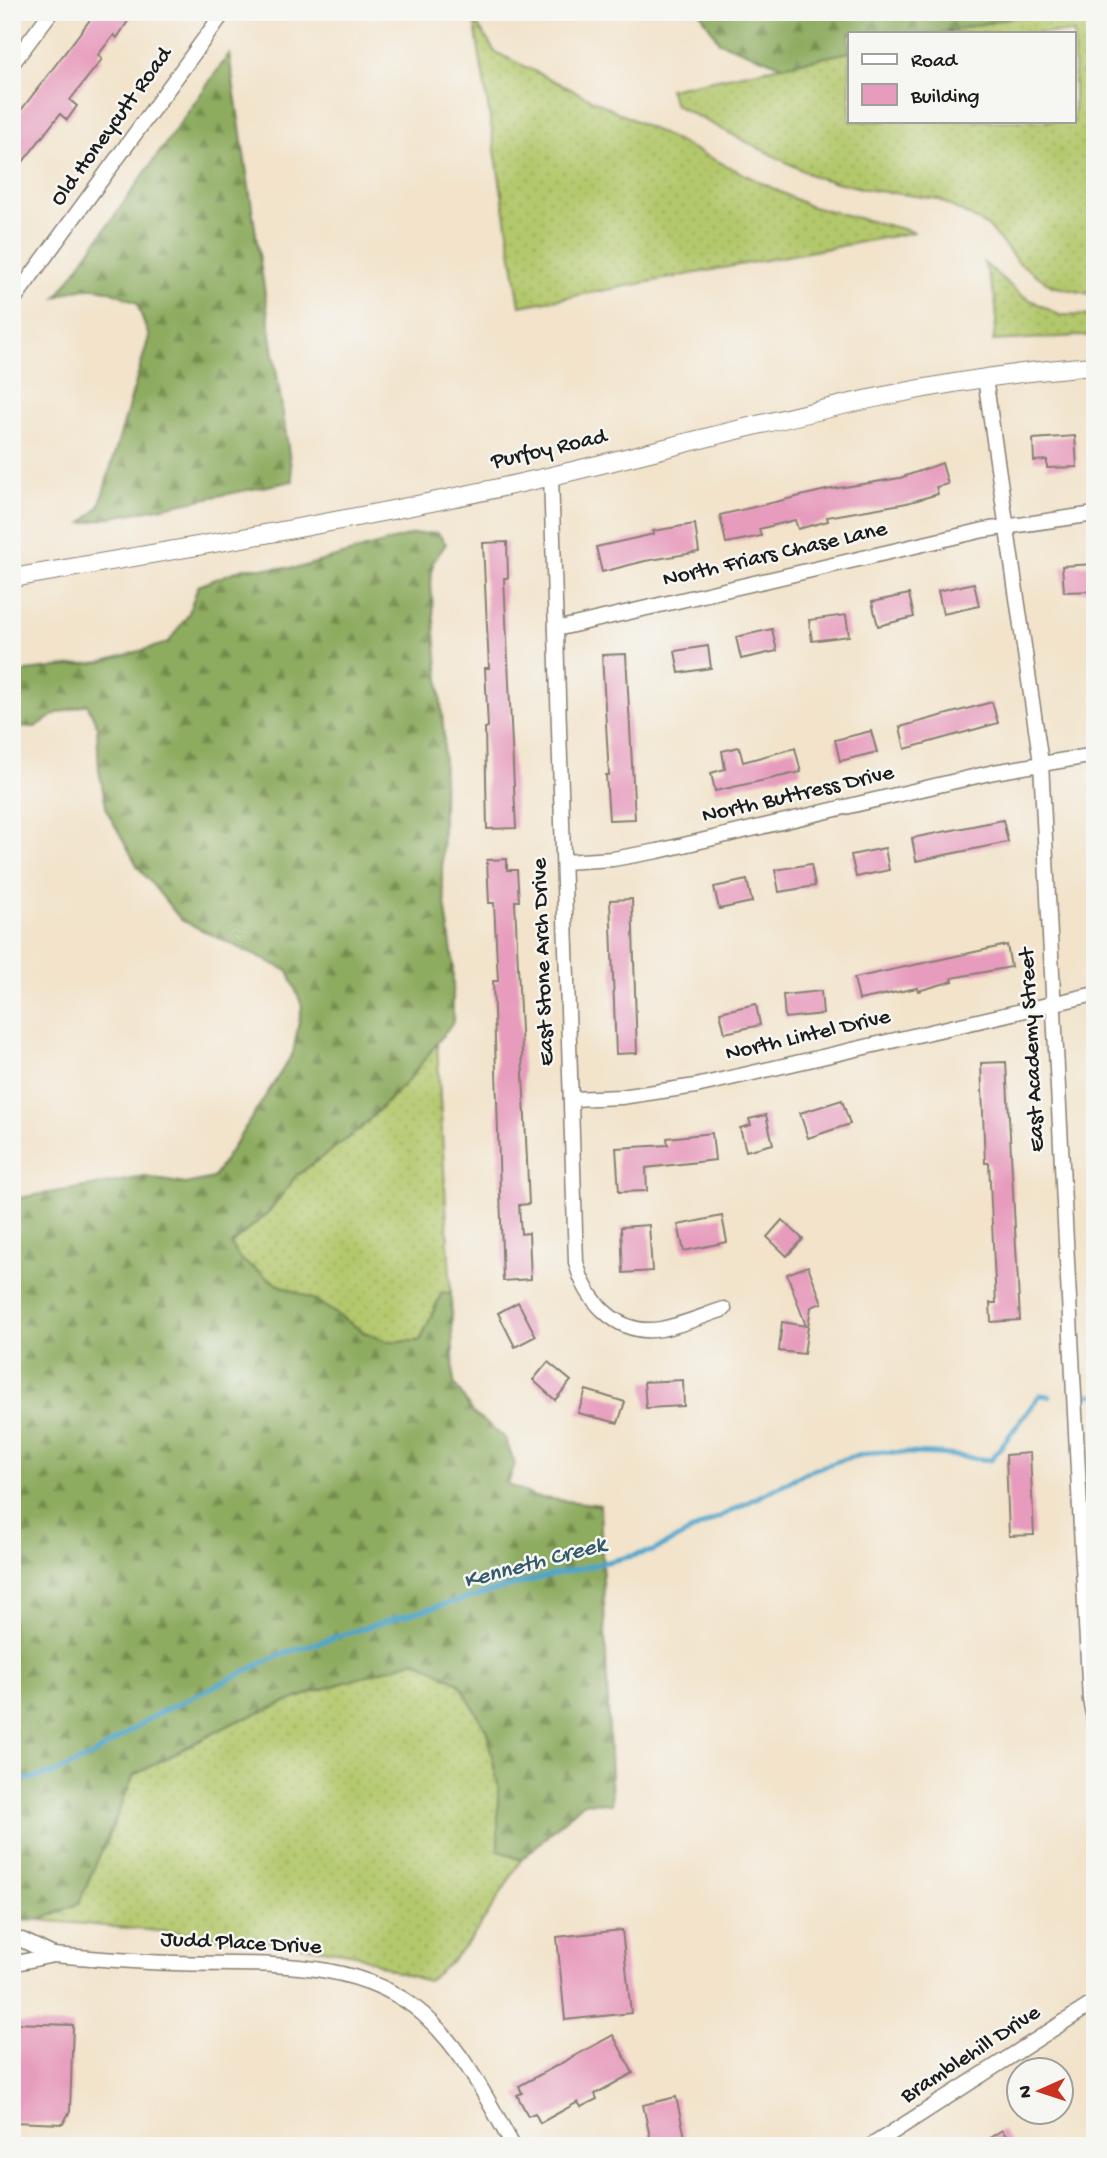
<svg xmlns="http://www.w3.org/2000/svg" width="1107" height="2158" font-family="'Gochi Hand',sans-serif">
	<style>
		.grass { fill: url(#grass-dots); stroke: #687244; stroke-width: 2 }
		.forest { fill: url(#forest-firs); stroke: #55643e; stroke-width: 2 }
		.lines { fill: none; stroke-linecap: round; stroke-linejoin: round }
		.stream { stroke: #4ea5cb; stroke-width: 5 }
		.building { fill: #e79cbd }
		.minor-casing { stroke: #878073; stroke-width: 17 }
		.tertiary-casing { stroke: #878073; stroke-width: 20 }
		.minor { stroke: #fff; stroke-width: 14 }
		.tertiary { stroke: #fff; stroke-width: 18 }
		.labels { text-anchor: middle; dominant-baseline: central; stroke-width: 5; stroke-linejoin: round; paint-order: stroke }
		.street-label { font-size: 23px; fill: #1c1c1c; stroke: #f6f6f2 }
		.water-label { font-size: 24px; font-style: italic; fill: #325a6b; stroke: #f6f6f2 }
	</style>
	<defs>
		<pattern id="grass-dots" width="8" height="8" patternUnits="userSpaceOnUse" patternTransform="scale(1.75)"><rect width="8" height="8" fill="#b3c86c"/><path d="M2 2h.1M6 6h.1" fill="none" stroke="#99ab5d" stroke-width="1.8" stroke-linecap="round"/></pattern>
		<pattern id="forest-firs" width="22" height="20" patternUnits="userSpaceOnUse" patternTransform="scale(1.75)"><rect width="22" height="20" fill="#8eac60"/><path d="M5 1l3.5 6h-7zM16 11l3.5 6h-7z" fill="#738b4e"/></pattern>
	</defs>
	<rect width="100%" height="100%" fill="#f6f6f2"/>
	<filter id="ink" filterUnits="userSpaceOnUse"><feTurbulence type="fractalNoise" baseFrequency=".0143" numOctaves="2"/><feDisplacementMap in="SourceGraphic" scale="14" xChannelSelector="R" yChannelSelector="G"/><feConvolveMatrix kernelMatrix="1 2 1 2 8 2 1 2 1" color-interpolation-filters="sRGB"/></filter>
	<filter id="wash" filterUnits="userSpaceOnUse"><feTurbulence type="fractalNoise" baseFrequency=".00686" numOctaves="4" result="noise"/><feDisplacementMap in="SourceGraphic" scale="28" xChannelSelector="R" yChannelSelector="G"/><feGaussianBlur stdDeviation="1.57" result="paint"/><feColorMatrix in="noise" values="0 0 0 0 0 0 0 0 0 0 0 0 0 0 0 0 0 1.4 0 .05"/><feComposite in="paint" operator="in"/></filter>
	<g filter="url(#wash)">
		<rect width="100%" height="100%" fill="#f2e3ca"/>
		<g class="grass">
			<path d="M1038 12H1095V295L1052 286 1018 262 988 226 938 199 870 190 815 177 675 105 669 89 850 52V121H1074V33H939Z"/>
			<path d="M474 19 495 52 809 206 915 232 520 306Z"/>
			<path d="M984 263 1021 295 1059 315 1095 316V335L993 341C1001 311 994 291 984 263Z"/>
			<path d="M437 1043 451 1294 442 1292 420 1341H386L364 1332 315 1300 277 1284 240 1259 231 1244 268 1213 296 1176 360 1129 410 1078Z"/>
			<path d="M416 1660 459 1683 487 1731 498 1785V1849L521 1860C495 1902 469 1954 427 1981L396 1972 356 1954 275 1942 40 1920 64 1911 108 1840 133 1775 235 1722 308 1694Z"/>
		</g>
		<g class="forest">
			<path d="M700 12H1038L939 33H850V52L783 66 719 42Z"/>
			<path d="M229 54 293 481 83 523 99 507 149 337 137 303C105 288 91 281 57 297Z"/>
			<path d="M438 533 446 544 433 562 431 585 444 737 442 881 453 960V1022L410 1078 360 1129 296 1176 268 1213 231 1244 240 1259 277 1284 315 1300 364 1332 386 1341H420L442 1292 451 1294 454 1383 474 1414 505 1438 515 1464 508 1484 535 1497 600 1505 612 1804 584 1802 521 1860 498 1850V1785L487 1731 459 1683 416 1660 308 1694 235 1722 134 1775 79 1903 40 1920 12 1919V1199L145 1177 185 1184 213 1178 293 1053 302 1006 288 971 181 920 138 867 107 811 99 770 97 725 87 704 58 713 35 727 12 726V679L26 671 101 662 168 643 188 615 198 586 244 568H298L414 534Z"/>
		</g>
		<g class="lines">
			<g class="stream">
				<path d="M1089 1395H1095"/>
				<path d="M12 1783 54 1773 92 1756 155 1715 279 1655 399 1617 548 1576 653 1551 809 1471 847 1458 877 1452 939 1454 991 1460 1040 1395 1049 1396"/>
			</g>
		</g>
		<g id="blocks">
			<g class="building">
				<path d="M96 12H134L117 38 114 35 98 55 102 59 70 100 77 106 67 120 60 114 12 176V122Z"/>
				<path d="M1075 436 1077 467 1047 468V460L1034 461 1033 439Z"/>
				<path d="M942 463 948 484 936 487 938 494 907 503 827 517 828 521 798 529 795 520 759 529 761 536 726 543 720 515 826 490 900 478Z"/>
				<path d="M695 524 699 552 645 561 602 572 596 547 654 534 653 531Z"/>
				<path d="M507 542 508 578H504L516 828 487 829 485 728 488 727 485 668H489L483 543Z"/>
				<path d="M1095 564V591L1064 592 1062 566Z"/>
				<path d="M974 583 979 606 943 614 938 591Z"/>
				<path d="M909 594 914 617 878 626 872 602Z"/>
				<path d="M846 615 849 636 812 641 809 620Z"/>
				<path d="M772 629 777 651 741 659 736 637Z"/>
				<path d="M708 646 711 668 679 673 675 651Z"/>
				<path d="M626 654 635 819 609 820 606 775H609L602 655Z"/>
				<path d="M992 702 998 723 905 749 900 727Z"/>
				<path d="M871 731 877 752 840 761 835 740Z"/>
				<path d="M739 747 743 762 795 748 801 772 715 791 711 773 725 769 722 751Z"/>
				<path d="M1003 820 1008 842 916 861 912 838Z"/>
				<path d="M885 848 889 870 856 877 851 855Z"/>
				<path d="M507 859V870H517L519 901H515L529 1204 519 1205 521 1234 529 1233 531 1279 503 1281 493 981H498L494 903H489L487 860Z"/>
				<path d="M811 864 815 886 779 892 775 870Z"/>
				<path d="M747 880 752 902 719 909 714 887Z"/>
				<path d="M632 899 637 1053 616 1054 610 900Z"/>
				<path d="M1007 945 1011 967 952 978 953 981 918 991 917 988 859 1000 854 978Z"/>
				<path d="M821 991 823 1014 785 1018 783 995Z"/>
				<path d="M756 1004 760 1025 725 1033 720 1012Z"/>
				<path d="M1006 1062 1020 1320 991 1322 990 1303H996L989 1163H985L981 1063Z"/>
				<path d="M842 1100 850 1124 808 1138 800 1113Z"/>
				<path d="M766 1115 773 1144 746 1151 740 1128 751 1125 749 1119Z"/>
				<path d="M712 1133 715 1160 646 1168 647 1191 619 1192 616 1148 668 1145 667 1138Z"/>
				<path d="M722 1216 727 1242 684 1251 678 1225Z"/>
				<path d="M782 1220 803 1239 787 1256 767 1237Z"/>
				<path d="M649 1225 652 1271 623 1273 621 1227Z"/>
				<path d="M808 1266 822 1303 811 1307 804 1354 779 1351 782 1322 806 1326 787 1274Z"/>
				<path d="M518 1302 536 1336 515 1347 498 1313Z"/>
				<path d="M548 1362 571 1381 555 1400 533 1380Z"/>
				<path d="M683 1380 684 1406 646 1408 644 1382Z"/>
				<path d="M586 1390 625 1402 618 1423 578 1413Z"/>
				<path d="M1030 1453 1034 1535 1009 1536 1006 1455Z"/>
				<path d="M622 1930 631 2013 565 2020 557 1937Z"/>
				<path d="M12 2023 73 2025 70 2111 63 2124 12 2122Z"/>
				<path d="M613 2035 633 2073 595 2094 597 2099 581 2107 578 2102 540 2123 535 2113 528 2116 517 2095 522 2093 519 2086Z"/>
				<path d="M676 2097 687 2146H652L643 2105Z"/>
				<path d="M1002 2130 1013 2146H977Z"/>
			</g>
		</g>
	</g>
	<g filter="url(#ink)">
		<use href="#blocks" fill-opacity="0" stroke="#878073" stroke-width="2"/>
		<g class="lines">
			<g class="minor-casing">
				<g id="minor">
					<path d="M12 64 51 12"/>
					<path d="M12 302 224 12"/>
					<path d="M985 378 1041 763 1090 1700 1095 1723"/>
					<path d="M551 476 576 1262C585 1299 617 1337 661 1329 682 1325 703 1316 724 1309"/>
					<path d="M556 629 984 530 1095 514"/>
					<path d="M564 862 613 859 658 851 994 772 1095 755"/>
					<path d="M571 1099 621 1097 696 1086 1095 994"/>
					<path d="M12 1940H22L53 1955"/>
					<path d="M12 1964 53 1955C94 1958 134 1962 175 1963 257 1966 358 1955 424 2015 464 2051 487 2099 513 2146"/>
					<path d="M871 2146 1095 2002"/>
				</g>
			</g>
			<g class="tertiary-casing">
				<path id="tertiary" d="M12 578C193 547 373 517 552 476 731 434 910 378 1095 366"/>
			</g>
			<use href="#minor" class="minor"/>
			<use href="#tertiary" class="tertiary"/>
		</g>
	</g>
	<g class="labels">
		<g class="street-label">
			<text transform="translate(112 127) rotate(-54)">Old Honeycutt Road</text>
			<text transform="translate(549 450) rotate(-13)">Purfoy Road</text>
			<text transform="translate(775 555) rotate(-13)">North Friars Chase Lane</text>
			<text transform="translate(798 795) rotate(-13)">North Buttress Drive</text>
			<text transform="translate(544 962) rotate(-92)">East Stone Arch Drive</text>
			<text transform="translate(808 1036) rotate(-13)">North Lintel Drive</text>
			<text transform="translate(1033 1050) rotate(-93)">East Academy Street</text>
			<text transform="translate(241 1944) rotate(3)">Judd Place Drive</text>
			<text transform="translate(971 2055) rotate(-33)">Bramblehill Drive</text>
		</g>
		<g class="water-label">
			<text transform="translate(535 1564) rotate(-15)">Kenneth Creek</text>
		</g>
	</g>
	<rect width="1107" height="2158" fill="none" stroke="#f6f6f2" stroke-width="42"/>
	<rect x="848" y="32" width="228" height="91" fill="#f6f6f2" stroke="#9f9f9c" stroke-width="2"/>
	<rect x="862" y="54" width="35" height="10" fill="#ffffff" stroke="#9f9f9c" stroke-width="2"/>
	<text x="911" y="66" font-size="21" fill="#1c1c1c">Road</text>
	<rect x="862" y="84" width="35" height="21" fill="#e79cbd" stroke="#9f9f9c" stroke-width="2"/>
	<text x="911" y="102" font-size="21" fill="#1c1c1c">Building</text>
	<g transform="translate(1040 2091) rotate(267)"><circle r="33" fill="#f6f6f2" stroke="#9f9f9c" stroke-width="2"/>
	<path d="M0-5L12 26L0 18L-12 26Z" fill="#c8321e"/>
	<text y="-10" font-size="19" font-weight="bold" text-anchor="middle" fill="#1c1c1c">N</text>
	</g>
</svg>
